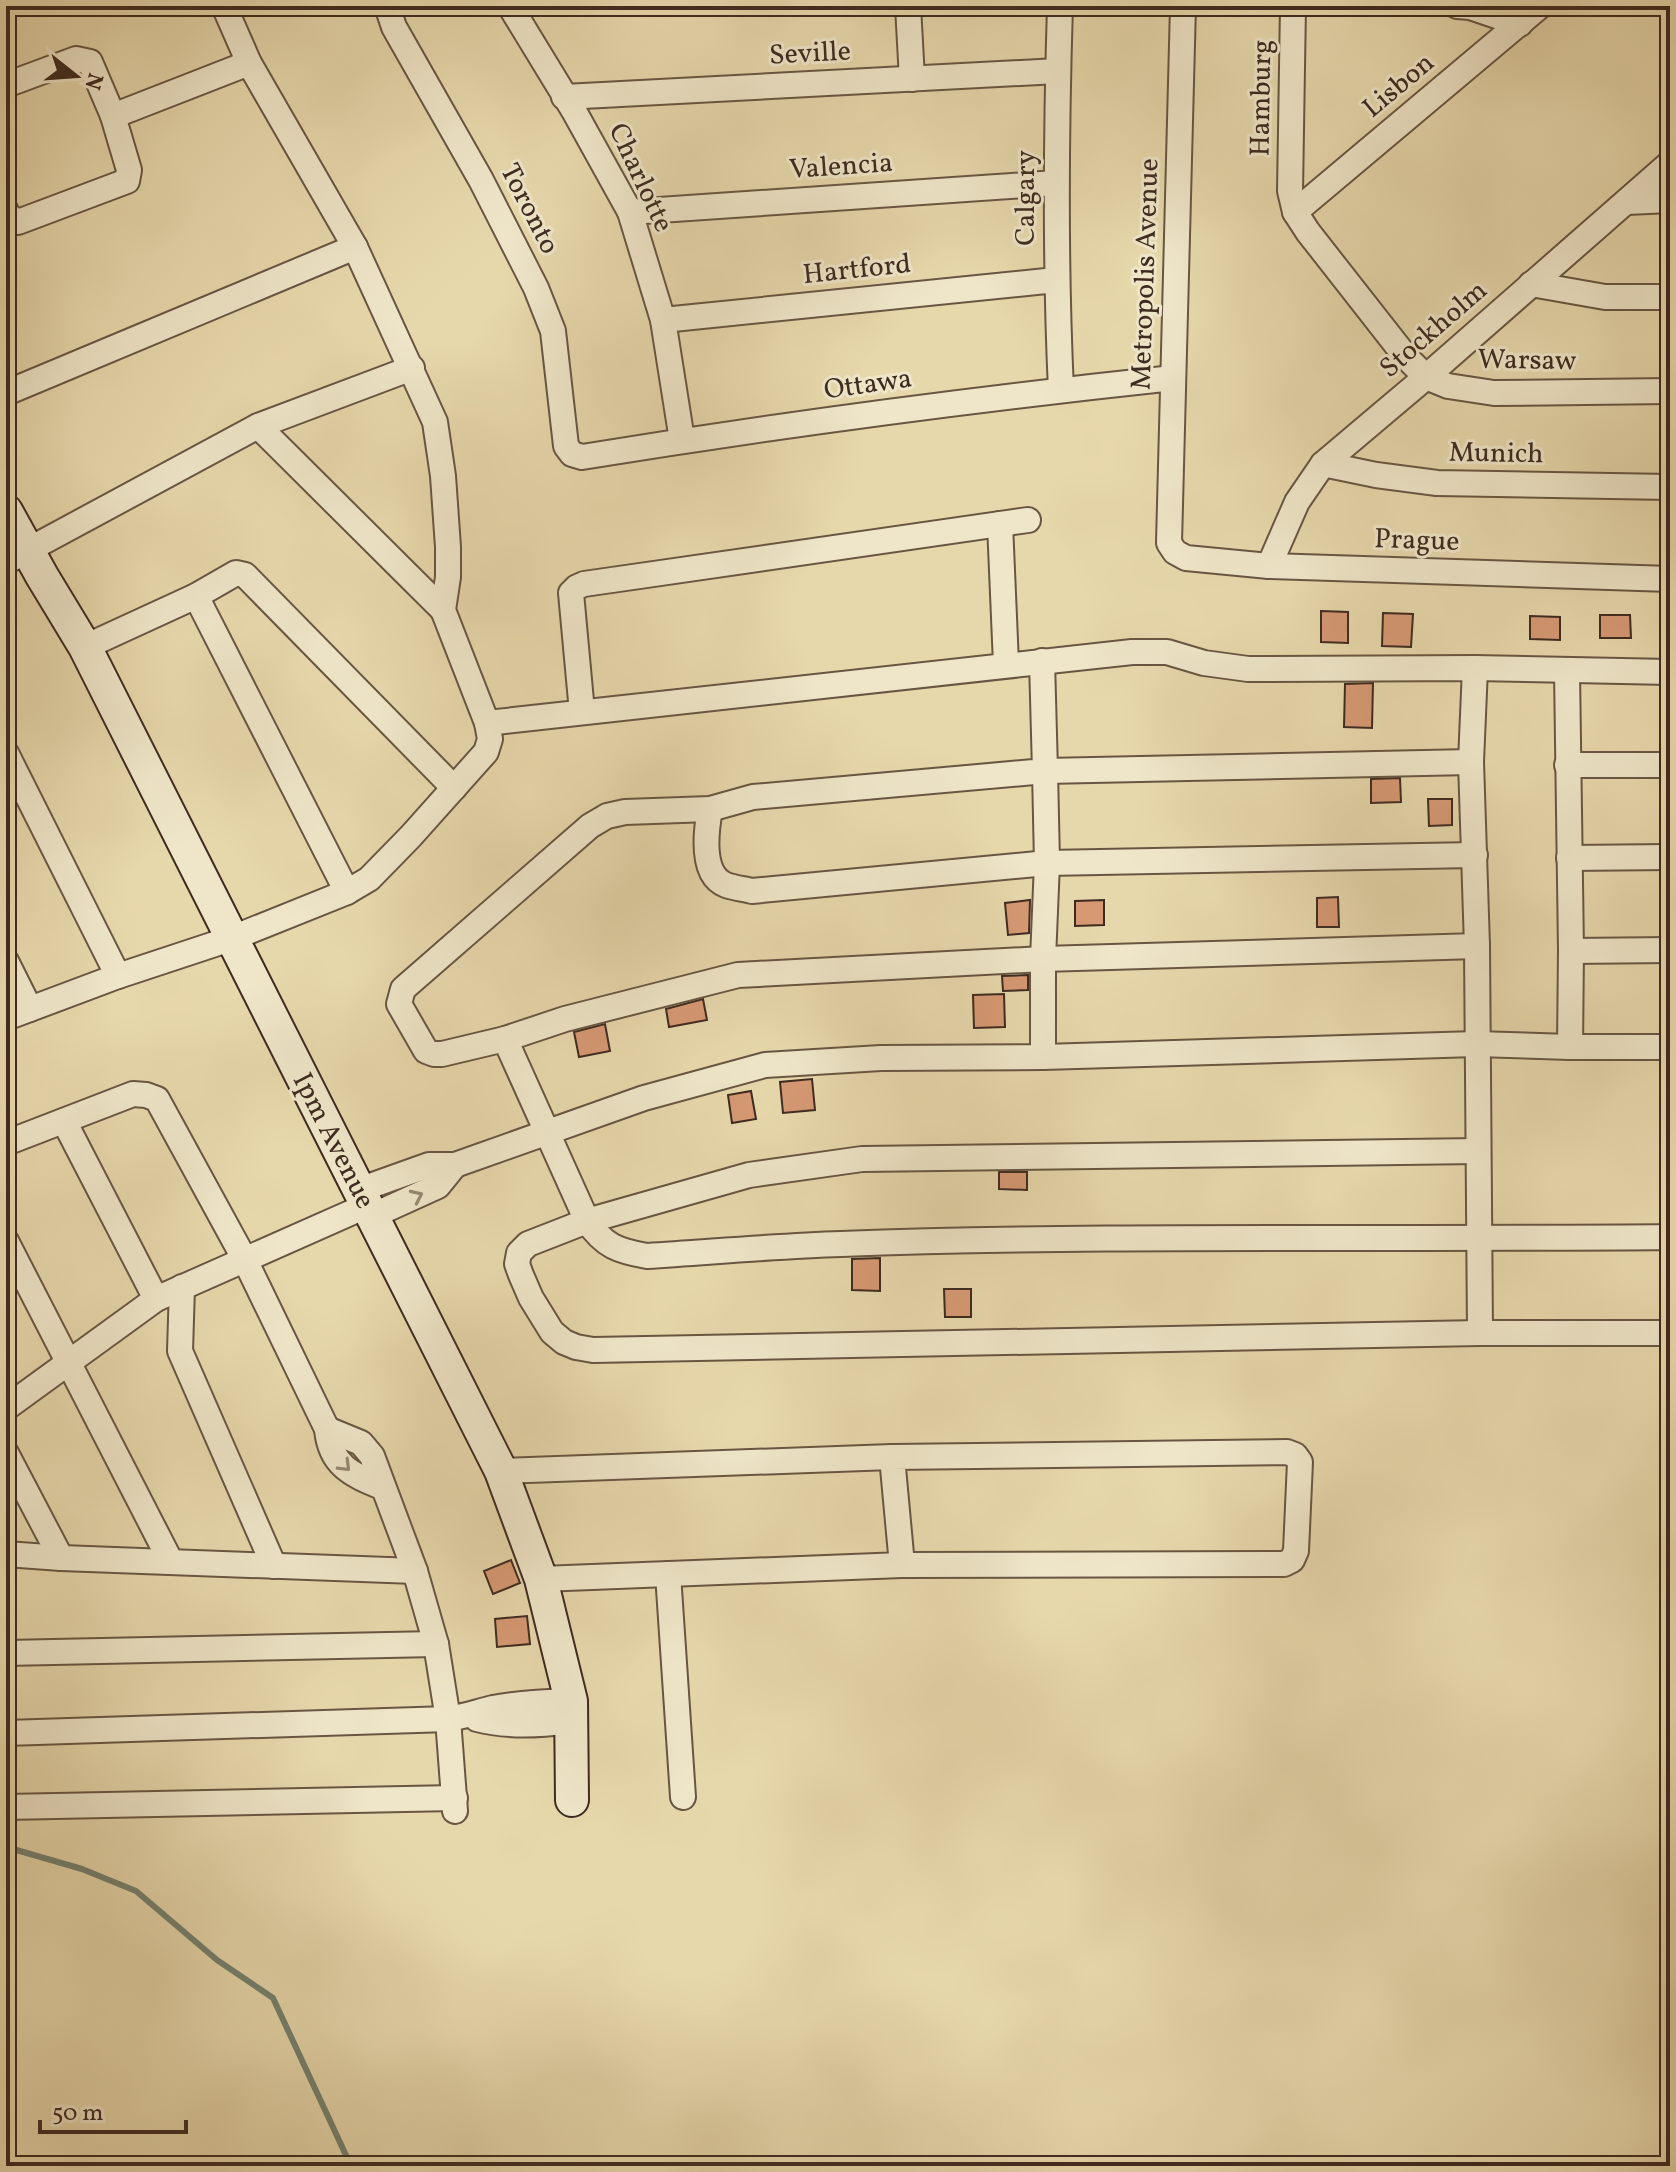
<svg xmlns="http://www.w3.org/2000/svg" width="1676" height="2172" font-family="Vollkorn,serif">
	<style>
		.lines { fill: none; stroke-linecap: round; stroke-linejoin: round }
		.stream { stroke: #748170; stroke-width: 6 }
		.building { fill: #d69974; stroke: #3e2b20; stroke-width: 2 }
		.street-casing { stroke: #685643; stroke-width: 28 }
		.secondary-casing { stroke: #3e2b20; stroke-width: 36 }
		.street { stroke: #efe6c9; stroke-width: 24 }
		.secondary { stroke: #efe6c9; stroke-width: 32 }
		.oneway { stroke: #968874 }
		.labels { text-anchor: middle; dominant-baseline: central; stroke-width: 6; stroke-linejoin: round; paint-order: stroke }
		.street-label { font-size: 28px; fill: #3e2b20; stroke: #efe6c9 }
	</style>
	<rect width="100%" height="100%" fill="#e7d8ac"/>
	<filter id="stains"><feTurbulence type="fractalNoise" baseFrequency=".0025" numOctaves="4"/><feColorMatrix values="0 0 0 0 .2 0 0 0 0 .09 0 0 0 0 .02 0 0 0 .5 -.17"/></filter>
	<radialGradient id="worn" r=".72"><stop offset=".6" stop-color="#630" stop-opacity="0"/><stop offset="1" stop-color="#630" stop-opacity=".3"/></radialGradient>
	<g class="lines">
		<path class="stream" d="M6 1847 82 1869 136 1891 217 1960 273 1998 351 2166"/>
	</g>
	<g class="building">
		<path d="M1321 611 1348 612V643L1321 642Z"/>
		<path d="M1383 613 1413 614 1411 647 1382 646Z"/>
		<path d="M1600 615H1630L1631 638H1600Z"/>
		<path d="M1530 616 1560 617V640L1530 639Z"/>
		<path d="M1373 683 1372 728 1344 727 1345 684Z"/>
		<path d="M1400 778 1401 802 1371 803V779Z"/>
		<path d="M1428 799H1452V825L1429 826Z"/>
		<path d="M1338 897 1339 927H1317V898Z"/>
		<path d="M1030 900 1029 933 1008 935 1005 903Z"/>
		<path d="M1104 900V925L1075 926V901Z"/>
		<path d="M1028 975V990L1003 991 1002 976Z"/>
		<path d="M1004 994 1005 1027 974 1028 973 995Z"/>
		<path d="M703 999 707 1020 669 1027 666 1009Z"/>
		<path d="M605 1024 610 1051 579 1057 574 1032Z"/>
		<path d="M812 1079 815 1110 783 1113 780 1082Z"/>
		<path d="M751 1091 756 1119 732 1123 728 1095Z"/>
		<path d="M999 1172H1027V1190L999 1189Z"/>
		<path d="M880 1258V1291L852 1290V1259Z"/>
		<path d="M944 1289H971V1317H945Z"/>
		<path d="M511 1560 520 1583 493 1594 484 1571Z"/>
		<path d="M527 1616 530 1644 497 1647 495 1619Z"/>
	</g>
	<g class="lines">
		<g class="street-casing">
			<g id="street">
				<path d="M387 6 394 27 481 180 536 288 553 331 566 446 572 454 582 457C778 425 976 399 1173 378"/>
				<path d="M510 6 574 111 630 212 663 320 682 440"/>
				<path d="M908 6 912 79"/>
				<path d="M1060 6C1056 134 1055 262 1061 390"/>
				<path d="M1183 6 1169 543 1175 552 1186 558 1269 566 1670 579"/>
				<path d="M1293 6 1290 191 1295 212 1308 232 1406 357 1426 377 1448 386 1494 393 1670 391"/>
				<path d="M1457 6 1470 7 1520 24"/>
				<path d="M6 85 76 59 90 62 113 116 129 170 127 181 18 222 8 216 6 211"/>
				<path d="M564 97 1058 71"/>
				<path d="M113 116 249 63"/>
				<path d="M1627 202 1670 200"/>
				<path d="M630 212 1056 183"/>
				<path d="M1295 212 1540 6"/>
				<path d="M1531 284 1605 297H1670"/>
				<path d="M663 320 1056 280"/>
				<path d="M6 393 355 247"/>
				<path d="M258 426 443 610"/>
				<path d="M1323 464 1376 475 1437 483 1670 487"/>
				<path d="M1000 524 1006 664"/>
				<path d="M6 562 258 426 412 368"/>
				<path d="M1269 566 1297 502 1323 464 1426 377 1670 163"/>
				<path d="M196 596 347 892"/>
				<path d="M85 647 196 596 236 573 245 575 454 788"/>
				<path d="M1042 661 1045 771 753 797 710 809 625 812 607 816 590 826 403 989 399 1004 426 1051 434 1054H442L505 1039 565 1019 738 975 1043 959 1477 946"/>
				<path d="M1475 668 1471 762 1477 946 1480 1333"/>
				<path d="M1567 671 1571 951 1570 1047"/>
				<path d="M582 712 571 593 577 587 584 584 1028 520"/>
				<path d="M487 723 1132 652H1167L1204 663 1248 669 1475 668 1670 672"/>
				<path d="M6 753 118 976"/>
				<path d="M1567 765H1670"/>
				<path d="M710 809C706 831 700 875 726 885 734 888 744 889 752 891L1047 863 1475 855"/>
				<path d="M1569 858 1670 857"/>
				<path d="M1571 951 1670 950"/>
				<path d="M6 961 30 1009"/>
				<path d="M6 1018 118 976 230 939 347 892 369 879 411 836 486 752 490 739 487 723 443 610 448 577V547L443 476 435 422 355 247 249 63 224 6"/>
				<path d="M505 1039 587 1221C604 1246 618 1251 647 1256 712 1252 776 1246 841 1244 1117 1234 1394 1240 1670 1237"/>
				<path d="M1043 1057V959L1047 863 1045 771 1471 762"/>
				<path d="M64 1121 156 1299"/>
				<path d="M6 1143 133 1094 146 1095 157 1099 245 1260 327 1429C330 1465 352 1475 382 1487"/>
				<path d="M1478 1151 862 1159 749 1175 587 1221 528 1244 519 1253 517 1264 521 1275 531 1298 552 1332 564 1342 576 1347 593 1350 1480 1333H1670"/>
				<path d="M359 1190 429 1165H455L644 1098 765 1065 881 1058 1043 1057 1476 1044 1570 1047H1670"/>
				<path d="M372 1216 438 1186 455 1165"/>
				<path d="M6 1241 171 1562"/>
				<path d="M182 1287 180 1351 274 1566"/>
				<path d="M6 1408 156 1299 366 1206"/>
				<path d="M327 1429 361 1443 372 1456 415 1571 436 1644 448 1719 455 1811"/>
				<path d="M6 1453 61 1558"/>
				<path d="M501 1471 892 1457"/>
				<path d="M6 1554 61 1558 415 1571"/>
				<path d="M668 1574 683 1797"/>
				<path d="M541 1579 902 1565 1284 1564 1292 1560 1296 1551 1300 1462 1295 1455 1287 1452 892 1457 902 1565"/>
				<path d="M6 1653 436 1644"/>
				<path d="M477 1719C509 1727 539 1725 571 1721"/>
				<path d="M6 1733 448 1719C463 1717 477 1712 493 1708 519 1703 545 1702 571 1701"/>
				<path d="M6 1807 455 1798"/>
			</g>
		</g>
		<g class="secondary-casing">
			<path id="secondary" d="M6 511 42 576 85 647 501 1471 541 1579 571 1701 572 1800"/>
		</g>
		<use href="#street" class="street"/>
		<use href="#secondary" class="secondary"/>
	</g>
	<defs><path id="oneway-chevron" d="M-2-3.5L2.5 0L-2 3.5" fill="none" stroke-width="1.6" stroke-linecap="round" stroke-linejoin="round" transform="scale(2)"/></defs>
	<g class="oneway">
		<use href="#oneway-chevron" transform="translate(417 1196) rotate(-25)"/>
		<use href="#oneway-chevron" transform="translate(345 1466) rotate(45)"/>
	</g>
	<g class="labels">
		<g class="street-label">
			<text transform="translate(810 54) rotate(-3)">Seville</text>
			<text transform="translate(1399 86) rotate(-40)">Lisbon</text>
			<text transform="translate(1262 98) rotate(-89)">Hamburg</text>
			<text transform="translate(841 167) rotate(-4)">Valencia</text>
			<text transform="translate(640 178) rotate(65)">Charlotte</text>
			<text transform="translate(1026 198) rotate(-90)">Calgary</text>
			<text transform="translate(529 209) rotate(63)">Toronto</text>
			<text transform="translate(857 270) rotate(-6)">Hartford</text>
			<text transform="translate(1146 274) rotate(-88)">Metropolis Avenue</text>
			<text transform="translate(1434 330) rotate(-41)">Stockholm</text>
			<text transform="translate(1527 361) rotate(1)">Warsaw</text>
			<text transform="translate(868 385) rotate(-8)">Ottawa</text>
			<text transform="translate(1496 454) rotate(1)">Munich</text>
			<text transform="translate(1417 541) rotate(2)">Prague</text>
			<text transform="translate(333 1141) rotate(63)">Ipm Avenue</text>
		</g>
	</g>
	<rect width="1676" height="2172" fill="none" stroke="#e7d8ac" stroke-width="32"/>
	<rect x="8" y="8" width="1660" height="2156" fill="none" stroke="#3e2b20" stroke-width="4"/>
	<rect x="16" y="16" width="1644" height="2140" fill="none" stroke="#3e2b20" stroke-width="2"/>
	<g transform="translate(76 76) rotate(107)" stroke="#efe6c9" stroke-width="6" paint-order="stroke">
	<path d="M0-6L14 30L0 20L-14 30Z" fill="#3e2b20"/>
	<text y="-12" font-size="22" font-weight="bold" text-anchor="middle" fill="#3e2b20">N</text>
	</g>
	<path d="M40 2120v12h146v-12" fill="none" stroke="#3e2b20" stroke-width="4"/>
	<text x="52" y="2120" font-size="24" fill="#3e2b20" stroke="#efe6c9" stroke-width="6" paint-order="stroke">50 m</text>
	<rect width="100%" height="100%" filter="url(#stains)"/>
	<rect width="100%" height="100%" fill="url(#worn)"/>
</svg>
